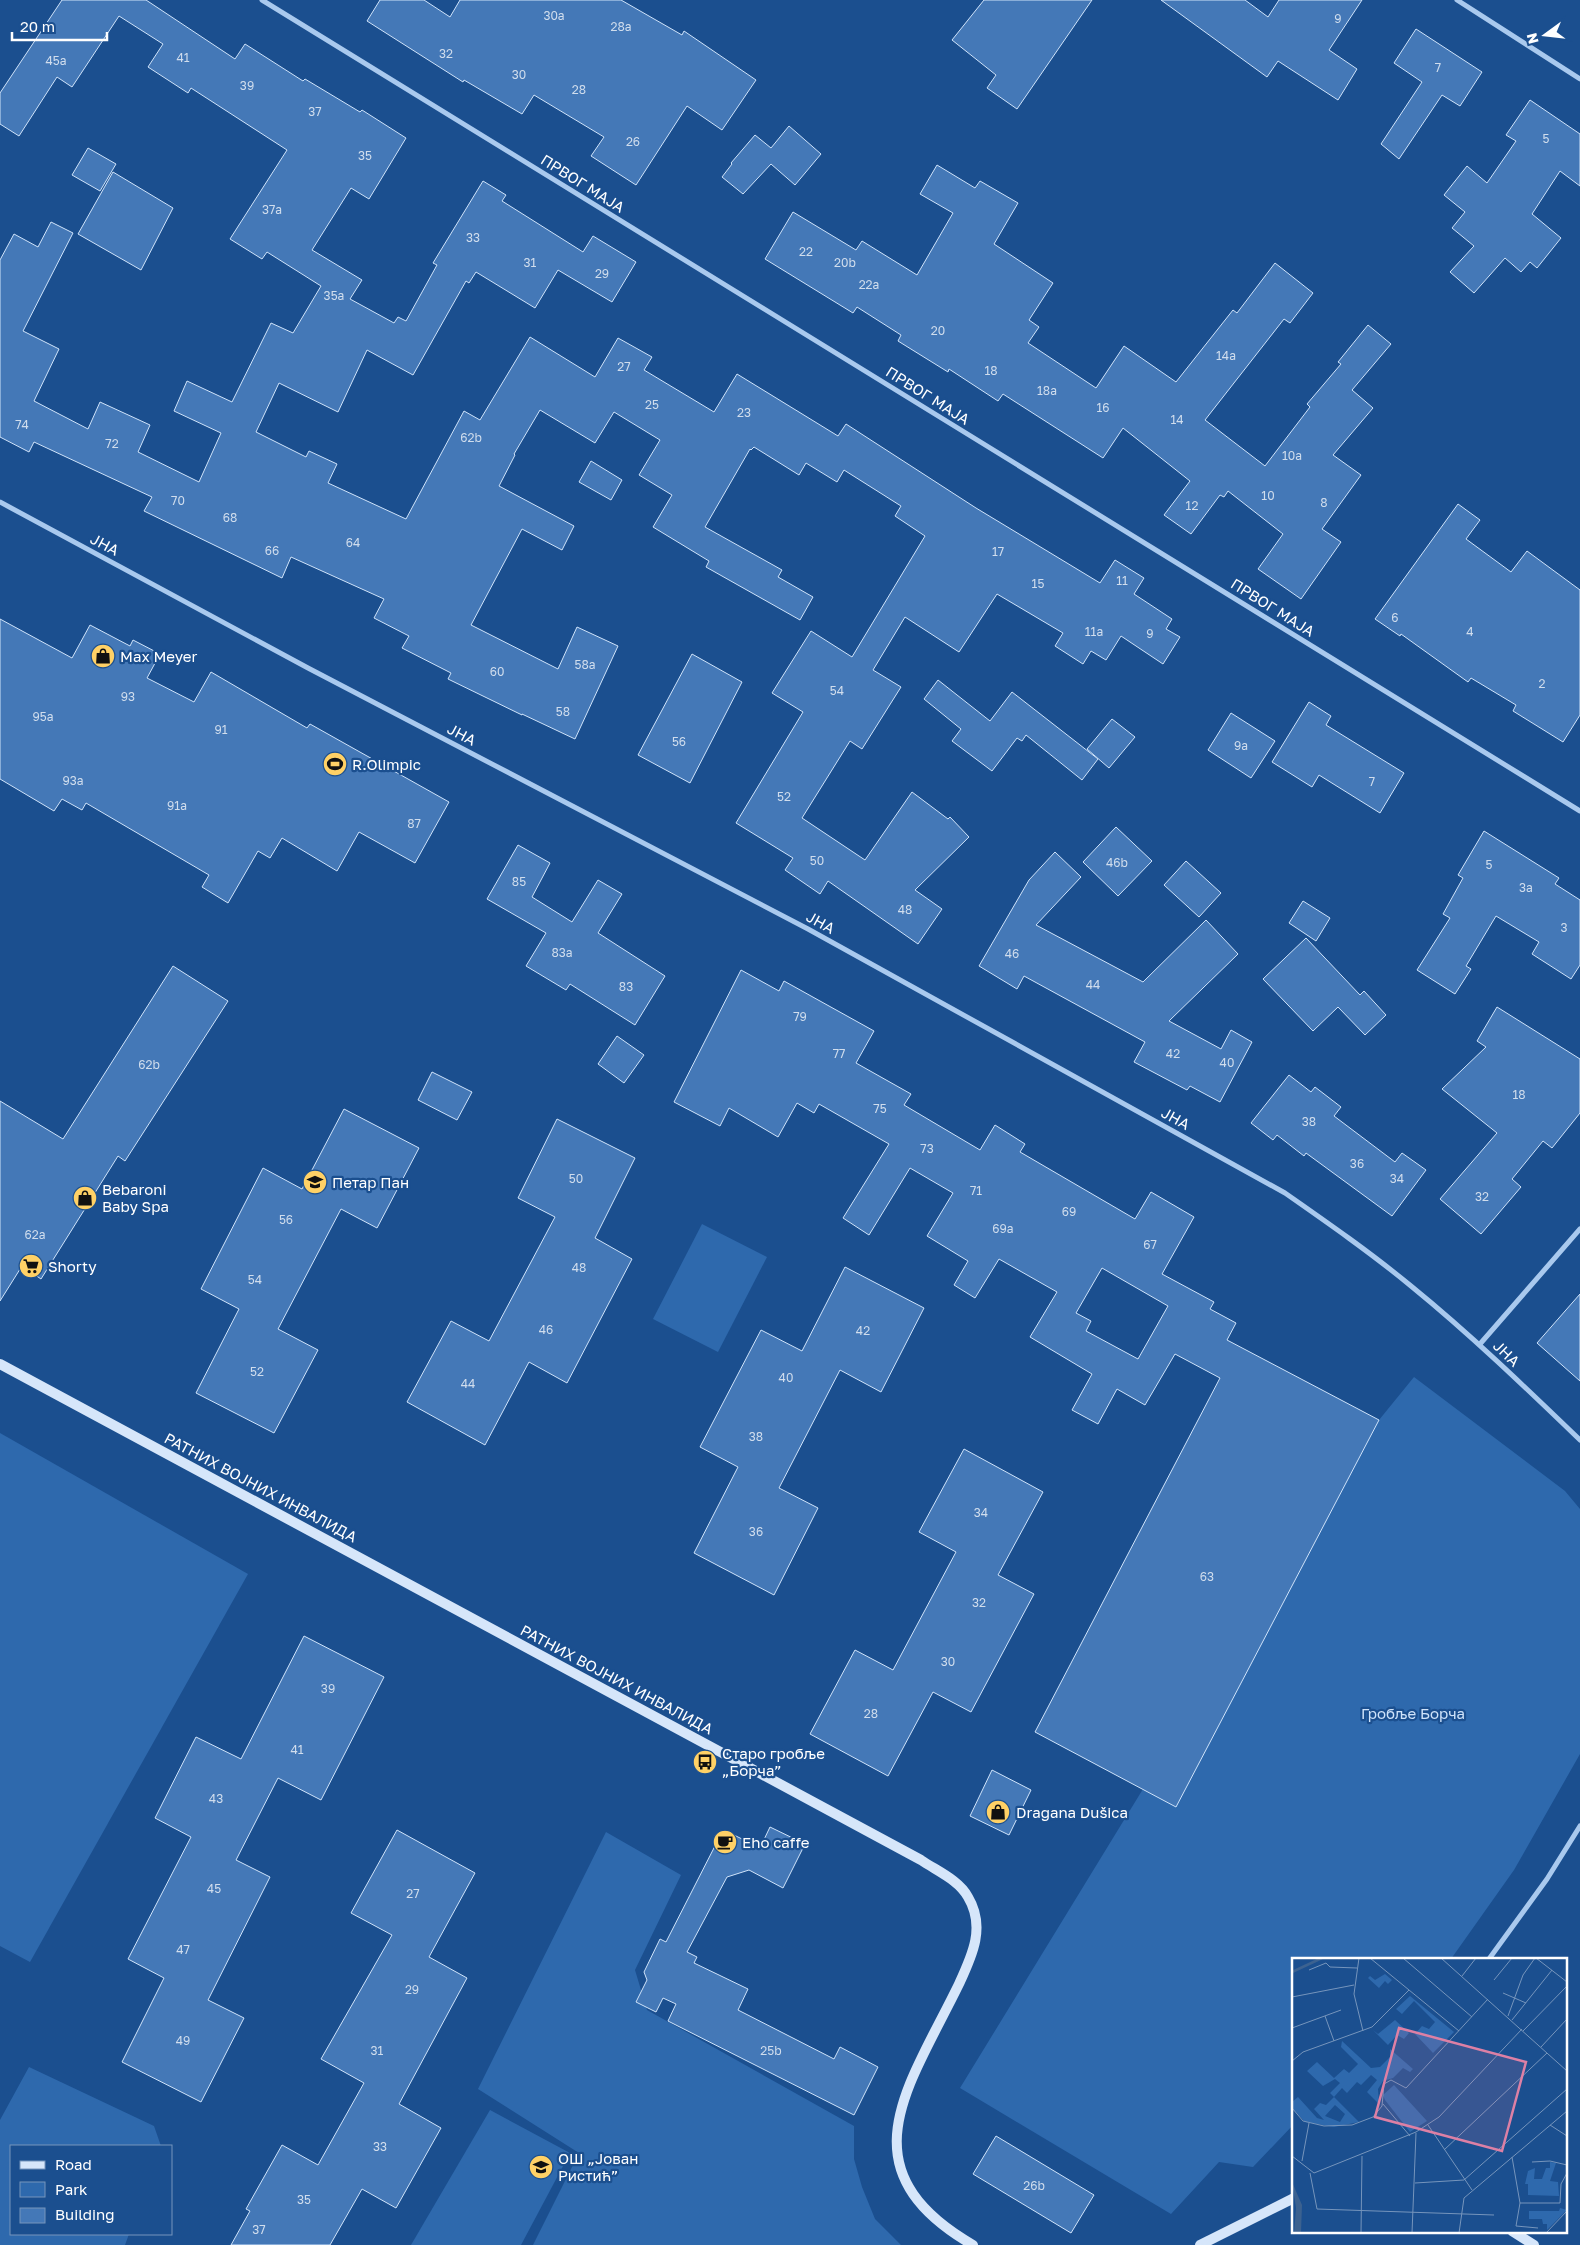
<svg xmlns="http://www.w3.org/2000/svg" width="1580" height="2245" font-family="'Golos Text',sans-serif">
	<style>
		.green { fill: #2e69ad }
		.building { fill: #4478b7; stroke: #cfe3fa; fill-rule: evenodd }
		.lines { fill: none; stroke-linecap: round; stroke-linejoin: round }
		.street { stroke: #a9c9ee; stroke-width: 5 }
		.secondary { stroke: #d6e6fa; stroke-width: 10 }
		.labels { text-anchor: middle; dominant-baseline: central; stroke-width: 4.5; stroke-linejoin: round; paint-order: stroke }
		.number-label { font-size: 12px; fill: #d0dded }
		.street-label { font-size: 15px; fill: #fff; stroke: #1b4f8f }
		.poi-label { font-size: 15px; fill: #fff; stroke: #1b4f8f; text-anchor: start }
		.park-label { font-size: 15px; fill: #cfe3fa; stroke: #1b4f8f }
		.inset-river { fill: none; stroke: #3c6290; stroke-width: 2.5 }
		.inset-road { fill: none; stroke: #7695bc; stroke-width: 1 }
		.view { fill: #dd80a5; fill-opacity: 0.15; stroke: #dd80a5; stroke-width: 2.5 }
		.inset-edge { fill: none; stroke: #fff; stroke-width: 2.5 }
	</style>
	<rect width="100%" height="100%" fill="#1b4f8f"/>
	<g class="green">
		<path d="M702 1224 767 1257 718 1352 653 1319Z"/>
		<path d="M1414 1377 1565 1491 1580 1509V1754L1514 1870 1451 1959H1294V2124L1253 2167 1219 2162 1171 2214 960 2088 1143 1789 1176 1806 1379 1420Z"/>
		<path d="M0 1433 248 1574 30 1962 0 1946Z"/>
		<path d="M606 1832 681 1875 635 1970 647 2010 854 2126V2159L862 2187 875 2219 901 2245H533L579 2153 478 2089Z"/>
		<path d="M29 2067 154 2126 161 2146H11V2234H129L125 2245H0V2120Z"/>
		<path d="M490 2110 570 2153 521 2245H411Z"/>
	</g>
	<g class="building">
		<path d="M62 0H146L235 59 245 44 303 81 305 79 360 112 362 110 406 138 369 199 351 188 312 250 362 280 350 299 394 323 398 317 406 321 437 265 433 263 483 181 506 195 502 201 583 252 593 236 636 262 612 302 558 270 535 308 476 272 469 283 466 281 413 375 367 350 338 412 279 383 256 432 306 457 309 451 337 464 328 483 406 519 464 411 480 420 530 337 595 377 618 338 652 357 644 370 714 412 737 374 838 436 846 424 976 508 1100 583 1115 560 1144 578 1134 594 1172 619 1166 629 1180 637 1163 664 1121 636 1106 660 1091 651 1083 664 1055 646 1063 633 997 594 959 652 905 617 873 670 901 687 862 749 850 741 802 818 865 860 912 792 948 819 950 817 969 837 915 890 942 909 918 944 828 881 820 894 785 870 793 858 736 823 803 712 772 693 811 631 852 657 925 536 895 516 901 506 844 470 837 482 806 463 799 475 754 447 751 450 750 449 705 527 782 570 778 577 813 597 800 620 706 567 709 561 653 527 672 495 639 475 660 440 614 412 595 443 540 410 514 454 515 455 499 486 574 526 562 550 522 529 471 625 558 669 577 627 618 646 575 739 522 714V715L448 679 451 673 402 648 409 636 374 618 384 599 291 557 282 578 144 511 152 497 34 442 29 452 0 437V260L14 234 38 247 51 222 73 233 23 331 59 349 34 401 88 429 100 402 150 425 138 452 199 482 221 433 174 411 187 381 232 402 271 323 293 333 321 286 267 252 262 259 230 239 287 150 191 88 188 93 148 67 163 44 119 16 72 87 57 77 19 136 0 124V93Z"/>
		<path d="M380 0H424L450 17 460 0H621L682 35 684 31 756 80 722 130 687 106 636 185 591 156 604 137 534 95 522 114 464 80 463 82 367 21Z"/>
		<path d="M984 0H1092L1017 109 987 88 996 75 952 40Z"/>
		<path d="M1161 0H1245L1268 17 1279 0H1362L1329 50 1357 69 1338 100 1278 61 1267 77Z"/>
		<path d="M1416 29 1482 72 1460 106 1442 95 1399 159 1381 144 1422 82 1394 63Z"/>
		<path d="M1530 100 1580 134V186L1560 171 1532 214 1561 238 1537 268 1530 262 1521 272 1505 258 1474 293 1450 272 1474 246 1452 228 1465 212 1444 195 1467 166 1487 183 1516 141 1506 135Z"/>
		<path d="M789 126 821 154 795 185 771 164 743 194 722 177 732 164 731 163 755 135 771 148Z"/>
		<path d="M88 148 116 164 100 191 72 175Z"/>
		<path d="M937 165 975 188 980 181 1018 203 994 244 1053 283 1029 320 1039 327 1028 343 1096 388 1124 346 1176 382 1233 310 1237 313 1275 263 1313 293 1290 323 1284 319 1205 420 1265 466 1310 407 1307 404 1341 364 1338 362 1368 325 1391 344 1352 390 1373 408 1333 455 1361 475 1322 529 1341 542 1301 599 1258 569 1283 534 1228 491 1224 497 1220 495 1191 534 1164 515 1190 481 1123 428 1103 458 1003 394 998 401 949 369 948 372 898 341 901 335 857 307 853 313 765 259 793 212 856 250 862 241 917 275 953 213 920 194Z"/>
		<path d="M113 172 173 208 141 270 78 234Z"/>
		<path d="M591 461 622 480 611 500 579 482Z"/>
		<path d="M1458 504 1480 520 1466 539 1511 572 1527 551 1580 590V715L1563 742 1513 711 1516 705 1471 678 1468 682 1401 634 1400 636 1375 619Z"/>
		<path d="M0 619 72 658 90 625 130 646 133 640 160 654 147 678 194 702 211 672 307 728 310 724 449 802 415 863 359 832 337 871 282 838 270 858 258 851 228 903 202 887 209 875 86 803 82 810 62 799 54 811 0 779Z"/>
		<path d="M692 654 742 682 690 783 638 755Z"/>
		<path d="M938 680 990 721 1012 692 1098 759 1082 780 1026 735 1022 741 1017 738 992 771 952 741 961 729 924 699Z"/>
		<path d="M1309 702 1331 716 1326 725 1404 773 1380 813 1319 775 1312 787 1272 762Z"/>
		<path d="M1231 713 1275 741 1251 778 1208 750Z"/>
		<path d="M1112 719 1135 737 1109 768 1087 749Z"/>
		<path d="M1116 827 1152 861 1118 896 1083 862Z"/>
		<path d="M1484 831 1559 878 1555 884 1580 900V965L1571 979 1532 954 1539 942 1496 916 1466 966 1471 969 1455 994 1417 970 1450 918 1443 914 1463 878 1458 875Z"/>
		<path d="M518 845 550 863 532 897 572 922 598 880 622 894 598 933 665 976 635 1025 570 984 566 990 526 966 546 933 487 899Z"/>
		<path d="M1055 852 1081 877 1036 925 1143 982 1206 920 1238 954 1169 1021 1221 1049 1231 1030 1252 1042 1220 1102 1190 1086 1187 1090 1134 1062 1145 1042 1024 976 1017 989 979 966 1029 880Z"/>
		<path d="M1186 861 1221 893 1199 917 1164 885Z"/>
		<path d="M1303 901 1330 918 1316 941 1289 923Z"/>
		<path d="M1306 938 1360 995 1364 991 1386 1015 1365 1035 1338 1007 1313 1031 1263 979Z"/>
		<path d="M173 966 228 1001 125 1161 118 1156 41 1279 22 1266 0 1301V1101L63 1139Z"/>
		<path d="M741 970 779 991 784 981 874 1031 856 1063 911 1094 904 1105 980 1150 995 1125 1025 1144 1020 1152 1135 1219 1151 1192 1194 1217 1162 1274 1214 1302 1210 1309 1236 1323 1227 1340 1379 1420 1176 1807 1035 1732 1220 1378 1175 1354 1145 1405 1117 1389 1098 1424 1072 1410 1092 1374 1030 1337 1057 1292 999 1259 975 1298 954 1285 968 1261 927 1236 953 1193 910 1168 869 1235 843 1218 889 1144 819 1104 814 1113 797 1103 778 1137 729 1108 720 1126 674 1102ZM1102 1268 1168 1306 1138 1359 1086 1331 1091 1321 1076 1313Z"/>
		<path d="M1497 1007 1580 1059V1113L1552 1148 1543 1141 1512 1179 1521 1187 1481 1234 1440 1199 1497 1133 1442 1089 1486 1047 1477 1041Z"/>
		<path d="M617 1036 644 1055 624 1083 598 1064Z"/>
		<path d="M432 1072 472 1092 457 1120 418 1100Z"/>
		<path d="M1289 1075 1311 1092 1315 1087 1341 1107 1334 1116 1395 1162 1402 1153 1426 1170 1392 1216 1306 1153 1304 1156 1277 1135 1273 1140 1251 1123Z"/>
		<path d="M344 1109 419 1148 377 1228 341 1209 278 1329 318 1350 274 1433 196 1393 239 1309 201 1289 263 1168 302 1189Z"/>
		<path d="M557 1119 635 1158 595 1238 632 1259 567 1383 529 1362 485 1445 407 1402 451 1321 489 1341 555 1217 518 1198Z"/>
		<path d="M845 1267 924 1308 881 1392 840 1370 779 1488 818 1508 774 1595 694 1553 738 1467 700 1447 761 1330 802 1351Z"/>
		<path d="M1580 1294V1381L1537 1343Z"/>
		<path d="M964 1449 1043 1492 998 1575 1034 1594 971 1712 933 1692 888 1776 810 1734 855 1650 893 1670 956 1552 919 1532Z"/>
		<path d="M304 1636 384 1677 321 1800 278 1778 236 1860 270 1877 208 2000 244 2018 201 2102 122 2062 164 1978 128 1959 191 1837 155 1818 196 1737 241 1759Z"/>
		<path d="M992 1770 1031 1790 1009 1835 970 1816Z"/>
		<path d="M770 1827 805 1844 783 1888 749 1870 727 1877 687 1952 697 1957 694 1963 748 1989 738 2010 834 2059 840 2047 878 2067 854 2115 668 2021 676 2004 663 1998 656 2012 636 2002 647 1980 644 1972 660 1939 666 1942 717 1842 734 1835 760 1848Z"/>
		<path d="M397 1830 475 1873 429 1957 467 1978 399 2104 441 2128 396 2208 362 2189 330 2245H231L250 2211 246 2209 282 2145 318 2165 364 2083 321 2059 392 1935 351 1913Z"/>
		<path d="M996 2136 1094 2195 1071 2233 973 2174Z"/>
	</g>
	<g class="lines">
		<g class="street">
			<path d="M262 0 1580 811"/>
			<path d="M1457 0 1580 79"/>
			<path d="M0 502 308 668 808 929 1285 1193C1328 1223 1371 1253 1411 1286 1470 1334 1525 1387 1580 1440"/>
			<path d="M1480 1344 1580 1229"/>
			<path d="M1489 1959 1547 1879 1580 1826"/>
		</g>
		<g class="secondary">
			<path d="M0 1364 921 1860C937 1871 959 1880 968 1897 986 1927 972 1956 959 1984 909 2087 842 2169 973 2245"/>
			<path d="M1512 2231 1534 2245"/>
			<path d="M1200 2245 1294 2198"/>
		</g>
	</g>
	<defs>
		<g id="shop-disc" transform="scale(1.25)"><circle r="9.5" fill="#ffd166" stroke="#1b4f8f"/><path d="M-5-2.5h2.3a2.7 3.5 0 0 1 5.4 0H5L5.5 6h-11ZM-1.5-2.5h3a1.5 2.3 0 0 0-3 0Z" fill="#111"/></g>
		<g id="stadium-disc" transform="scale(1.25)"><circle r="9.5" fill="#ffd166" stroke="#1b4f8f"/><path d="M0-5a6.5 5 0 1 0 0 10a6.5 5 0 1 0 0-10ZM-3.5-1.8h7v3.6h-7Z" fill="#111"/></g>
		<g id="school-disc" transform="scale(1.25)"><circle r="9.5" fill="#ffd166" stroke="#1b4f8f"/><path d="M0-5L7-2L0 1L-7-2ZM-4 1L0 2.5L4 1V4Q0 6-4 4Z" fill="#111"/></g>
		<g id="supermarket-disc" transform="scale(1.25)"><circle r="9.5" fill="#ffd166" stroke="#1b4f8f"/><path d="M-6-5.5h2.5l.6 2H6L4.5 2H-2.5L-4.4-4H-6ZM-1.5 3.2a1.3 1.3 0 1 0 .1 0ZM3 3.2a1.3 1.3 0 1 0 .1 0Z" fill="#111"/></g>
		<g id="bus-disc" transform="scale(1.25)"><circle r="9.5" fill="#ffd166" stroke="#1b4f8f"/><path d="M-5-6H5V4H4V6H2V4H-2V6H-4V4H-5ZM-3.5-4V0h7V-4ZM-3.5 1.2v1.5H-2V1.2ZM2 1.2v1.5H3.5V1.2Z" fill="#111"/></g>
		<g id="cafe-disc" transform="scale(1.25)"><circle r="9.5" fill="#ffd166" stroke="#1b4f8f"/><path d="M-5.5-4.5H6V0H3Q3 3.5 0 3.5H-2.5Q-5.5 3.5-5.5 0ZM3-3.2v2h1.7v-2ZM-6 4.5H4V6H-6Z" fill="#111"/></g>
	</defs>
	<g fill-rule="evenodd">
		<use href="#shop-disc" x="103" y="656"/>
		<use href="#stadium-disc" x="335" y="764"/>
		<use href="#school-disc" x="315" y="1182"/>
		<use href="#shop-disc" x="85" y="1198"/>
		<use href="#supermarket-disc" x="31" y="1266"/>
		<use href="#bus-disc" x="705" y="1762"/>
		<use href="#shop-disc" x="998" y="1812"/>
		<use href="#cafe-disc" x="725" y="1842"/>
		<use href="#school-disc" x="541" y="2167"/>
	</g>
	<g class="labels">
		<g class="number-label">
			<text x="554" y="15">30a</text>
			<text x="1338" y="18">9</text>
			<text x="621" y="26">28a</text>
			<text x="446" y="53">32</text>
			<text x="183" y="57">41</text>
			<text x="56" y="60">45a</text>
			<text x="1438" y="67">7</text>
			<text x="519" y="74">30</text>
			<text x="247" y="85">39</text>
			<text x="579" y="89">28</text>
			<text x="315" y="111">37</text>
			<text x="1546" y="138">5</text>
			<text x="633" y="141">26</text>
			<text x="365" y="155">35</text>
			<text x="272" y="209">37a</text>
			<text x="473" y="237">33</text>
			<text x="806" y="251">22</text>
			<text x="530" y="262">31</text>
			<text x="845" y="262">20b</text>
			<text x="602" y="273">29</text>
			<text x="869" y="284">22a</text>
			<text x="334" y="295">35a</text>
			<text x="938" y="330">20</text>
			<text x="1226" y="355">14a</text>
			<text x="624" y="366">27</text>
			<text x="991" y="370">18</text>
			<text x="1047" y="390">18a</text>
			<text x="652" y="404">25</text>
			<text x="1103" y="407">16</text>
			<text x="744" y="412">23</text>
			<text x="1177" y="419">14</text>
			<text x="22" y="424">74</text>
			<text x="471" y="437">62b</text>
			<text x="112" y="443">72</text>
			<text x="1292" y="455">10a</text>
			<text x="1268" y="495">10</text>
			<text x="178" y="500">70</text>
			<text x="1324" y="502">8</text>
			<text x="1192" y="505">12</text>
			<text x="230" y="517">68</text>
			<text x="353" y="542">64</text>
			<text x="272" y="550">66</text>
			<text x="998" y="551">17</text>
			<text x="1122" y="580">11</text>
			<text x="1038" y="583">15</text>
			<text x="1395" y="617">6</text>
			<text x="1094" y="631">11a</text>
			<text x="1470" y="631">4</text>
			<text x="1150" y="633">9</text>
			<text x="585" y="664">58a</text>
			<text x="497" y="671">60</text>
			<text x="1542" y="683">2</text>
			<text x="837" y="690">54</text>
			<text x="128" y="696">93</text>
			<text x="563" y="711">58</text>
			<text x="43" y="716">95a</text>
			<text x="221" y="729">91</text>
			<text x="679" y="741">56</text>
			<text x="1241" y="745">9a</text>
			<text x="73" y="780">93a</text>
			<text x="1372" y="781">7</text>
			<text x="784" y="796">52</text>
			<text x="177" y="805">91a</text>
			<text x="414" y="823">87</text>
			<text x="817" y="860">50</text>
			<text x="1117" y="862">46b</text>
			<text x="1489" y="864">5</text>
			<text x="519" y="881">85</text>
			<text x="1526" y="887">3a</text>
			<text x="905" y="909">48</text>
			<text x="1564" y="927">3</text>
			<text x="562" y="952">83a</text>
			<text x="1012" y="953">46</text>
			<text x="1093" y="984">44</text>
			<text x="626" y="986">83</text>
			<text x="800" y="1016">79</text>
			<text x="839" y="1053">77</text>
			<text x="1173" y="1053">42</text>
			<text x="1227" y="1062">40</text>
			<text x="149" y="1064">62b</text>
			<text x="1519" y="1094">18</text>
			<text x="880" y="1108">75</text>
			<text x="1309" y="1121">38</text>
			<text x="927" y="1148">73</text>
			<text x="1357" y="1163">36</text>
			<text x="576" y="1178">50</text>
			<text x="1397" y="1178">34</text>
			<text x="976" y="1190">71</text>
			<text x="1482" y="1196">32</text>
			<text x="1069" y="1211">69</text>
			<text x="286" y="1219">56</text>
			<text x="1003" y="1228">69a</text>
			<text x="35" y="1234">62a</text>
			<text x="1150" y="1244">67</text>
			<text x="579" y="1267">48</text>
			<text x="255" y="1279">54</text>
			<text x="546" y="1329">46</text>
			<text x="863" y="1330">42</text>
			<text x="257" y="1371">52</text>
			<text x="786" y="1377">40</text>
			<text x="468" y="1383">44</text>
			<text x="756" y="1436">38</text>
			<text x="981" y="1512">34</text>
			<text x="756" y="1531">36</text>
			<text x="1207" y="1576">63</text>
			<text x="979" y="1602">32</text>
			<text x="948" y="1661">30</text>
			<text x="328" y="1688">39</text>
			<text x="871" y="1713">28</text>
			<text x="297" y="1749">41</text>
			<text x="216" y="1798">43</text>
			<text x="214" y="1888">45</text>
			<text x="413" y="1893">27</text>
			<text x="183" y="1949">47</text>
			<text x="412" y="1989">29</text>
			<text x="183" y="2040">49</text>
			<text x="377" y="2050">31</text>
			<text x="771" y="2050">25b</text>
			<text x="380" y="2146">33</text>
			<text x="1034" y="2185">26b</text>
			<text x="304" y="2199">35</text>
			<text x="259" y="2229">37</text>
		</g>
		<g class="street-label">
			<text transform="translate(583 183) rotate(32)">ПРВОГ МАЈА</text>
			<text transform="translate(928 395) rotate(32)">ПРВОГ МАЈА</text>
			<text transform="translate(105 544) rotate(28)">ЈНА</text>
			<text transform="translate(1273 607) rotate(32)">ПРВОГ МАЈА</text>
			<text transform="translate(462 734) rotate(28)">ЈНА</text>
			<text transform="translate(821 922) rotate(29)">ЈНА</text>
			<text transform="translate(1176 1118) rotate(29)">ЈНА</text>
			<text transform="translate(1507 1353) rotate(44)">ЈНА</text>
			<text transform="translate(261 1487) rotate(28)">РАТНИХ ВОЈНИХ ИНВАЛИДА</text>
			<text transform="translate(617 1679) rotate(28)">РАТНИХ ВОЈНИХ ИНВАЛИДА</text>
		</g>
		<g class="poi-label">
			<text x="120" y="656">Max Meyer</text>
			<text x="352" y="764">R.Olimpic</text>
			<text x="332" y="1182">Петар Пан</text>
			<text x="102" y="1189">Bebaroni<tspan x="102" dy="17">Baby Spa</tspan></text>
			<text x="48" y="1266">Shorty</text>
			<text x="722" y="1753">Старо гробље<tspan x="722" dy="17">„Борча”</tspan></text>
			<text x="1016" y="1812">Dragana Dušica</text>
			<text x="742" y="1842">Eho caffe</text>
			<text x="558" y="2158">ОШ „Јован<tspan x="558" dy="17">Ристић”</tspan></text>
		</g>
		<g class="park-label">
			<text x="1413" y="1713">Гробље Борча</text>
		</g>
	</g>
	<g transform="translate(1292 1958)">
		<rect width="275" height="275" fill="#1b4f8f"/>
		<path d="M93 16 100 22 96 26 93 23 87 30 76 20 78 18 83 22ZM118 38 162 74 141 95 123 76 130 68 137 71 143 64 122 43 110 56 104 51ZM103 62 117 75 112 81 105 77 96 87 81 72 86 76ZM50 83 79 110 88 109 98 99V91L121 111 118 114 111 110 101 120 91 123 86 131 87 146 75 134 85 122 79 117 69 127 65 124 55 135 50 130 42 139 67 164 42 169 13 164 0 150V144L6 139 25 160 32 162 22 151 28 145 34 147 42 139 38 135 48 125 43 121 31 128 15 113 25 104 42 120 52 111 57 115 66 106 49 89ZM43 147 53 156 48 164 33 158ZM102 127 135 163 118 174 93 142 91 137ZM258 204 264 205 258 223 266 224 267 238 236 237V226H233L236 213 243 210 242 221H250L254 210H258ZM268 250 275 252 255 272V266H251L250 261H237V253H267Z" fill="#2e69ad" fill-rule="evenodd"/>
		<path d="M0 224 10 247 9 275H2L4 250Z" fill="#3c6290"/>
		<path class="inset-river" d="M0 14 30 0"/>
		<path class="inset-road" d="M67 0 62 36 71 73M78 0 167 73M111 0 180 59M149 0 275 113M244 0 275 24M17 12 34 5 38 9 65 10M170 18 184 0M202 22 220 0M211 35 234 45M0 39 62 27M33 58 42 83M216 58 231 17 243 0M220 62 260 12M0 70 49 52M231 73 275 28M249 89 275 61M0 103 11 94 80 69 117 32M91 146 118 178M0 150 11 163 32 168 60 167 81 159 90 148 92 126 99 122 114 130 196 41M136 167 180 232M258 167 275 178M152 192 255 95M0 198 22 215 124 174 147 159 230 71M220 199 228 245 224 268 246 270M10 203 17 165M240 204 258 203 275 207M18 215 25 251 202 257M123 225 172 222 275 131M228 245H268L269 226 275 215M69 275 70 198M120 275 124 175M167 275 172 240 275 153M254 275 275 253"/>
		<path class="view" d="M107 70 234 104 210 193 83 159Z"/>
		<rect width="275" height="275" class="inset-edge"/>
	</g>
	<rect x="10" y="2145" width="162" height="90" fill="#1b4f8f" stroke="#7695bc"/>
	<rect x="20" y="2161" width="25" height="8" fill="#d6e6fa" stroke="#7695bc"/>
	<text x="55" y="2170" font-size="15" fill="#ffffff">Road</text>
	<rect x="20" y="2182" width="25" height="15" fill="#2e69ad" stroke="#7695bc"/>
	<text x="55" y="2195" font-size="15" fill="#ffffff">Park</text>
	<rect x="20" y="2208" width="25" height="15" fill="#4478b7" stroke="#7695bc"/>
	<text x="55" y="2220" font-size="15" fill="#ffffff">Building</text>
	<g transform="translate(1545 35) rotate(255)" stroke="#1b4f8f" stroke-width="4" paint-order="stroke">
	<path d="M0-4L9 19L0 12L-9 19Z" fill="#ffffff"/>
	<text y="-8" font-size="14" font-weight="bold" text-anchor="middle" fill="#ffffff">N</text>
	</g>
	<path d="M12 32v8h95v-8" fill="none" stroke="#ffffff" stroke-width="2.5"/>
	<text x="20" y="32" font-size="15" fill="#ffffff" stroke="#1b4f8f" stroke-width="4" paint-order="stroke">20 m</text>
</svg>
